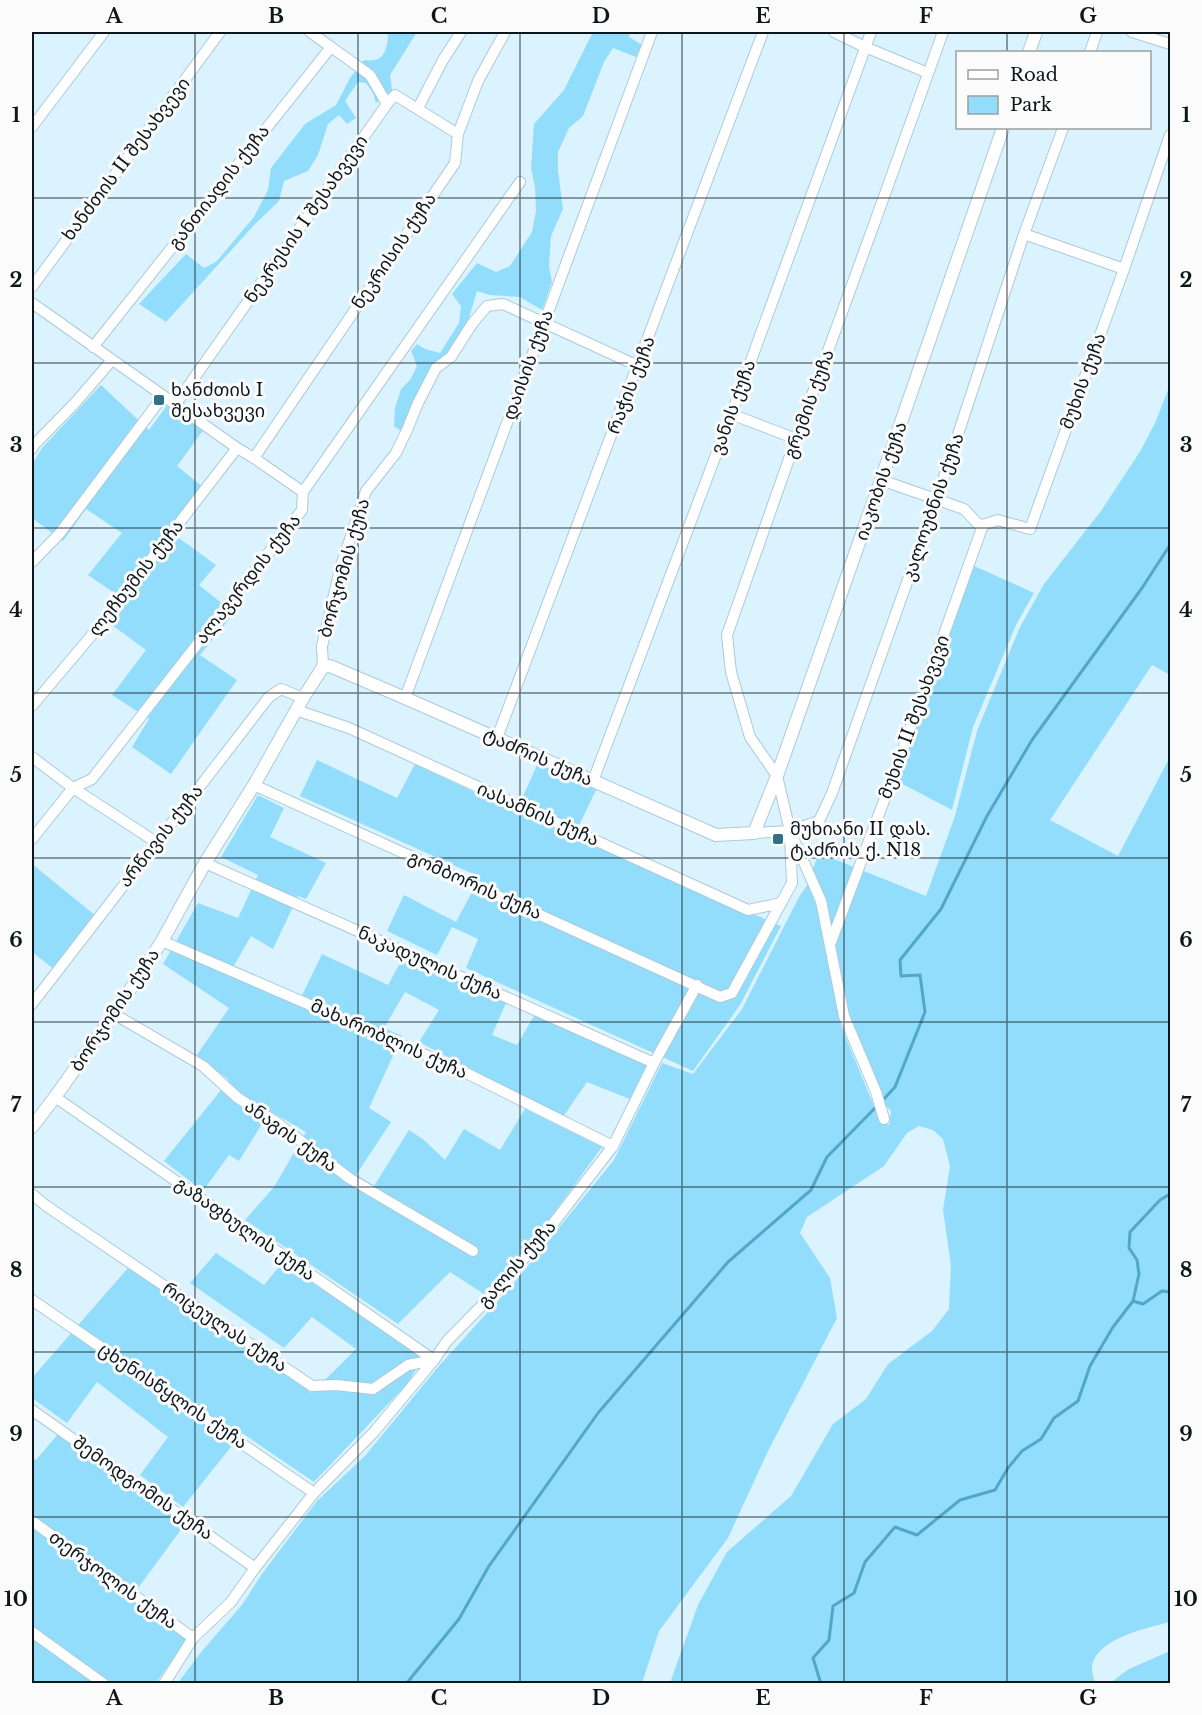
<svg xmlns="http://www.w3.org/2000/svg" width="1202" height="1715" font-family="'Libre Baskerville','Noto Sans Georgian',serif">
	<style>
		.green { fill: #92ddfc }
		.lines { fill: none; stroke-linecap: round; stroke-linejoin: round }
		.stream { stroke: #52a7c8; stroke-width: 3 }
		.minor-casing { stroke: #adcad7; stroke-width: 12 }
		.tertiary-casing { stroke: #adcad7; stroke-width: 14 }
		.minor { stroke: #fff; stroke-width: 10 }
		.tertiary { stroke: #fff; stroke-width: 12 }
		.grid { fill: none; stroke: #0c171b; stroke-width: 1.5; stroke-opacity: 0.55 }
		.poi-dot { fill: #336f86; stroke: #fbfbfb; stroke-width: 2 }
		.labels { text-anchor: middle; dominant-baseline: central; stroke-width: 6; stroke-linejoin: round; paint-order: stroke }
		.street-label { font-size: 18px; fill: #0c171b; stroke: #fbfbfb }
		.poi-label { font-size: 18px; fill: #0c171b; stroke: #fbfbfb; text-anchor: start }
		.neatline { fill: none; stroke: #0c171b; stroke-width: 2 }
		.grid-label { font-size: 20px; text-anchor: middle; font-weight: bold; fill: #0c171b }
	</style>
	<rect width="100%" height="100%" fill="#daf3fe"/>
	<g class="green">
		<path d="M385 32H417L390 75 392 90 376 103 373 93 366 83 358 82 345 101 356 118 347 124 339 115 328 124 318 155 308 171 284 181 279 201 255 224 166 322 139 304 186 254 204 268 216 262 254 217 268 190 271 168 305 124 336 105 350 78 364 60C383 63 387 52 388 35Z"/>
		<path d="M593 32H630L629 37 642 45 636 57 613 48 604 62 583 116 569 128 558 152V171L563 209 551 236 549 266 552 282 542 310 520 297 490 295 477 291 466 328 446 356 432 364 401 431 394 426 395 408 401 389 410 380 417 366 411 351 417 344 425 349 440 353 459 323 461 306 452 294 477 263 496 272 510 266 532 232 536 211 535 187 531 168 534 124 564 90Z"/>
		<path d="M101 385 149 430 168 404 204 429 177 466 209 492 176 536 216 565 199 585 234 613 200 655 237 680 171 774 132 747 149 719 112 695 146 650 108 622 126 601 88 575 122 533 86 509 63 541 32 518V465L42 448Z"/>
		<path d="M1170 385V675L1152 665 1050 820 1118 856 1170 757V1622C1147 1628 1093 1639 1092 1669 1092 1674 1094 1679 1095 1683H670L698 1605 727 1552 791 1496 833 1424 866 1399 888 1364 932 1331 949 1309 951 1265 943 1210 950 1166 943 1139 933 1130 919 1126 907 1133 884 1166 807 1217 800 1233 830 1278 837 1318 768 1451 728 1538 659 1631 642 1683 177 1684 202 1651 242 1605 262 1574 317 1501 365 1456 439 1366 514 1283 614 1160 662 1063 693 1074 742 1009 799 897 808 884 818 911 841 1026 880 1121 889 1125 891 1111 885 1105 849 1013 827 901 812 871 819 853 926 896 955 816 977 731 1020 627 1044 584 1101 511 1141 450 1155 423Z"/>
		<path d="M972 565 1034 593 1016 625 973 727 952 810 895 780Z"/>
		<path d="M317 760 397 798 415 764 516 812 538 763 596 790 574 836 781 926 740 1005 693 1071 466 968 478 939 452 927 437 955 387 931 404 895 456 922 480 877 300 796Z"/>
		<path d="M258 795 284 808 270 837 326 863 306 899 298 896 273 949 251 936 229 974 298 1004 322 954 388 985 404 956 506 1003 492 1035 517 1045 535 1014 648 1065 630 1099 587 1082 563 1117 419 1042 439 1010 405 992 384 1028 402 1036 369 1108 391 1122 356 1175 374 1186 409 1130 424 1140 445 1160 464 1129 500 1150 525 1109 602 1147 548 1221 515 1260 484 1294 450 1272 398 1324 245 1220 274 1187 306 1132 270 1111 239 1161 229 1155 203 1191 164 1161 229 1080 197 1055 229 1008 163 964 198 903 238 918 258 875 221 857Z"/>
		<path d="M32 864 96 916 55 970 32 952Z"/>
		<path d="M216 1253 264 1285 282 1263 424 1357 407 1384 314 1482 242 1433 183 1507 140 1475 168 1437 97 1382 67 1423 32 1398V1378L128 1268 312 1393 356 1349 312 1317 284 1348 190 1283Z"/>
		<path d="M59 1433 185 1524 130 1599 187 1639 156 1683H32V1458L36 1460Z"/>
		<path d="M1170 1651V1683H1110L1129 1669Z"/>
	</g>
	<g class="lines">
		<g class="stream">
			<path d="M883 1100 895 1087 925 1012 920 975 901 976 900 960 941 909 987 816 1032 740 1142 588 1170 545"/>
			<path d="M1133 1301 1143 1304 1162 1291 1170 1292"/>
			<path d="M406 1684 459 1619 489 1566 598 1413 728 1262 811 1190 827 1157 877 1106"/>
			<path d="M821 1684 813 1658 829 1640 833 1606 854 1593 865 1562 895 1527 917 1535 960 1500 995 1490 1008 1468 1022 1451 1041 1439 1054 1418 1078 1401 1090 1366 1113 1327 1133 1301 1139 1274 1137 1260 1129 1248 1130 1232 1160 1200 1170 1194"/>
		</g>
		<g class="minor-casing">
			<g id="minor">
				<path d="M834 32 865 47 928 73"/>
				<path d="M1132 32 1170 44"/>
				<path d="M331 47 370 75 387 104"/>
				<path d="M1090 52 1097 32"/>
				<path d="M418 108 443 60 461 32"/>
				<path d="M32 127 104 32"/>
				<path d="M1024 234 1124 269"/>
				<path d="M32 287 220 32"/>
				<path d="M32 303 237 448 254 458 303 492"/>
				<path d="M93 347 331 47 310 32"/>
				<path d="M175 405 387 104 395 95 458 134"/>
				<path d="M731 414 796 439"/>
				<path d="M32 449 34 445 75 403 112 360"/>
				<path d="M254 458 455 163 458 134 478 81 505 32"/>
				<path d="M881 480 964 509 978 524 983 525 998 520 1030 529 1124 269 1170 135"/>
				<path d="M32 562 60 533 163 396"/>
				<path d="M323 667 322 646 340 569 366 491 396 453 407 430 418 403 436 368 451 357 472 324 487 306 503 304 638 366"/>
				<path d="M405 698 652 32"/>
				<path d="M32 706 102 623 237 448"/>
				<path d="M296 710 349 728 748 910 781 903"/>
				<path d="M497 738 763 32"/>
				<path d="M32 757 73 788 156 842"/>
				<path d="M593 781 734 407 871 32"/>
				<path d="M254 785 720 997 732 993 792 883 790 837"/>
				<path d="M754 833 790 831 819 821 832 793 937 498 1024 234 1063 128"/>
				<path d="M32 839 73 788 92 779 302 510 303 492 520 182"/>
				<path d="M205 863 654 1063"/>
				<path d="M162 941 458 1069 613 1146"/>
				<path d="M831 942 894 774 983 525"/>
				<path d="M32 1004 269 697 281 689 303 698"/>
				<path d="M114 1014 203 1066 238 1098 276 1122 349 1178 473 1251"/>
				<path d="M55 1097 434 1360"/>
				<path d="M884 1119 876 1092 844 1016 821 901 790 831 777 776 750 737 731 672 727 635 796 439 885 194 943 32"/>
				<path d="M32 1194 45 1205 312 1386 336 1385 373 1389 408 1365 434 1360"/>
				<path d="M32 1300 314 1493"/>
				<path d="M32 1410 255 1568"/>
				<path d="M32 1521 193 1638"/>
				<path d="M32 1632 104 1684"/>
				<path d="M164 1684 193 1638 231 1602 255 1568 314 1493 374 1432 434 1360 447 1341 498 1289 548 1230 593 1172 613 1146 654 1063 697 985"/>
			</g>
		</g>
		<g class="tertiary-casing">
			<g id="tertiary">
				<path d="M1029 52 1036 32"/>
				<path d="M32 1127 55 1097 114 1014 162 941 205 863 254 785 303 698 323 667 330 666 405 698 716 835 754 833 777 776 881 480 1003 128"/>
			</g>
		</g>
		<use href="#minor" class="minor"/>
		<use href="#tertiary" class="tertiary"/>
	</g>
	<path class="grid" d="M195 32V1684M358 32V1684M520 32V1684M682 32V1684M844 32V1684M1007 32V52M1007 128V1684M32 198H1170M32 363H1170M32 528H1170M32 693H1170M32 858H1170M32 1022H1170M32 1187H1170M32 1352H1170M32 1517H1170"/>
	<g class="poi-dot">
		<rect x="153" y="394" width="12" height="12" rx="3"/>
		<rect x="772" y="833" width="12" height="12" rx="3"/>
	</g>
	<g class="labels">
		<g class="street-label">
			<text transform="translate(126 159) rotate(-53)">ხანძთის II შესახვევი</text>
			<text transform="translate(219 187) rotate(-52)">განთიადის ქუჩა</text>
			<text transform="translate(306 219) rotate(-55)">ნეკრესის I შესახვევი</text>
			<text transform="translate(394 251) rotate(-56)">ნეკრისის ქუჩა</text>
			<text transform="translate(528 365) rotate(-70)">დაისის ქუჩა</text>
			<text transform="translate(1083 381) rotate(-70)">მუხის ქუჩა</text>
			<text transform="translate(631 385) rotate(-69)">რაჭის ქუჩა</text>
			<text transform="translate(809 404) rotate(-70)">გრემის ქუჩა</text>
			<text transform="translate(733 407) rotate(-70)">ვანის ქუჩა</text>
			<text transform="translate(881 481) rotate(-71)">იაკობის ქუჩა</text>
			<text transform="translate(933 507) rotate(-71)">კალოუბნის ქუჩა</text>
			<text transform="translate(344 568) rotate(-74)">ბორჯომის ქუჩა</text>
			<text transform="translate(136 578) rotate(-52)">ლეჩხუმის ქუჩა</text>
			<text transform="translate(248 579) rotate(-52)">ალავერდის ქუჩა</text>
			<text transform="translate(914 717) rotate(-70)">მუხის II შესახვევი</text>
			<text transform="translate(538 757) rotate(24)">ტაძრის ქუჩა</text>
			<text transform="translate(538 814) rotate(24)">იასამნის ქუჩა</text>
			<text transform="translate(161 836) rotate(-52)">არწივის ქუჩა</text>
			<text transform="translate(475 885) rotate(24)">გომბორის ქუჩა</text>
			<text transform="translate(430 963) rotate(24)">ნაკადულის ქუჩა</text>
			<text transform="translate(115 1010) rotate(-56)">ბორჯომის ქუჩა</text>
			<text transform="translate(389 1039) rotate(24)">მახარობლის ქუჩა</text>
			<text transform="translate(291 1136) rotate(36)">ანაგის ქუჩა</text>
			<text transform="translate(245 1229) rotate(35)">გაზაფხულის ქუჩა</text>
			<text transform="translate(517 1264) rotate(-49)">გალის ქუჩა</text>
			<text transform="translate(225 1327) rotate(34)">რიცეულას ქუჩა</text>
			<text transform="translate(173 1396) rotate(34)">ცხენისწყლის ქუჩა</text>
			<text transform="translate(143 1488) rotate(35)">შემოდგომის ქუჩა</text>
			<text transform="translate(113 1580) rotate(36)">თერჯოლის ქუჩა</text>
		</g>
		<g class="poi-label">
			<text x="171" y="390">ხანძთის I<tspan x="171" dy="21">შესახვევი</tspan></text>
			<text x="790" y="829">მუხიანი II დას.<tspan x="790" dy="21">ტაძრის ქ. N18</tspan></text>
		</g>
	</g>
	<rect width="1202" height="1715" fill="none" stroke="#fbfbfb" stroke-width="66"/>
	<rect x="956" y="51" width="195" height="78" fill="#fbfbfb" stroke="#9ba0a1" stroke-width="1.5"/>
	<rect x="968" y="70" width="30" height="9" fill="#ffffff" stroke="#9ba0a1" stroke-width="1.5"/>
	<text x="1010" y="81" font-size="18" fill="#0c171b">Road</text>
	<rect x="968" y="96" width="30" height="18" fill="#92ddfc" stroke="#9ba0a1" stroke-width="1.5"/>
	<text x="1010" y="111" font-size="18" fill="#0c171b">Park</text>
	<rect x="33" y="33" width="1136" height="1649" class="neatline"/>
	<g class="grid-label">
		<text x="114" y="23">A</text>
		<text x="276" y="23">B</text>
		<text x="439" y="23">C</text>
		<text x="601" y="23">D</text>
		<text x="763" y="23">E</text>
		<text x="926" y="23">F</text>
		<text x="1088" y="23">G</text>
		<text x="16" y="122">1</text>
		<text x="1186" y="122">1</text>
		<text x="16" y="287">2</text>
		<text x="1186" y="287">2</text>
		<text x="16" y="452">3</text>
		<text x="1186" y="452">3</text>
		<text x="16" y="617">4</text>
		<text x="1186" y="617">4</text>
		<text x="16" y="782">5</text>
		<text x="1186" y="782">5</text>
		<text x="16" y="947">6</text>
		<text x="1186" y="947">6</text>
		<text x="16" y="1112">7</text>
		<text x="1186" y="1112">7</text>
		<text x="16" y="1277">8</text>
		<text x="1186" y="1277">8</text>
		<text x="16" y="1441">9</text>
		<text x="1186" y="1441">9</text>
		<text x="16" y="1606">10</text>
		<text x="1186" y="1606">10</text>
		<text x="114" y="1705">A</text>
		<text x="276" y="1705">B</text>
		<text x="439" y="1705">C</text>
		<text x="601" y="1705">D</text>
		<text x="763" y="1705">E</text>
		<text x="926" y="1705">F</text>
		<text x="1088" y="1705">G</text>
	</g>
</svg>
